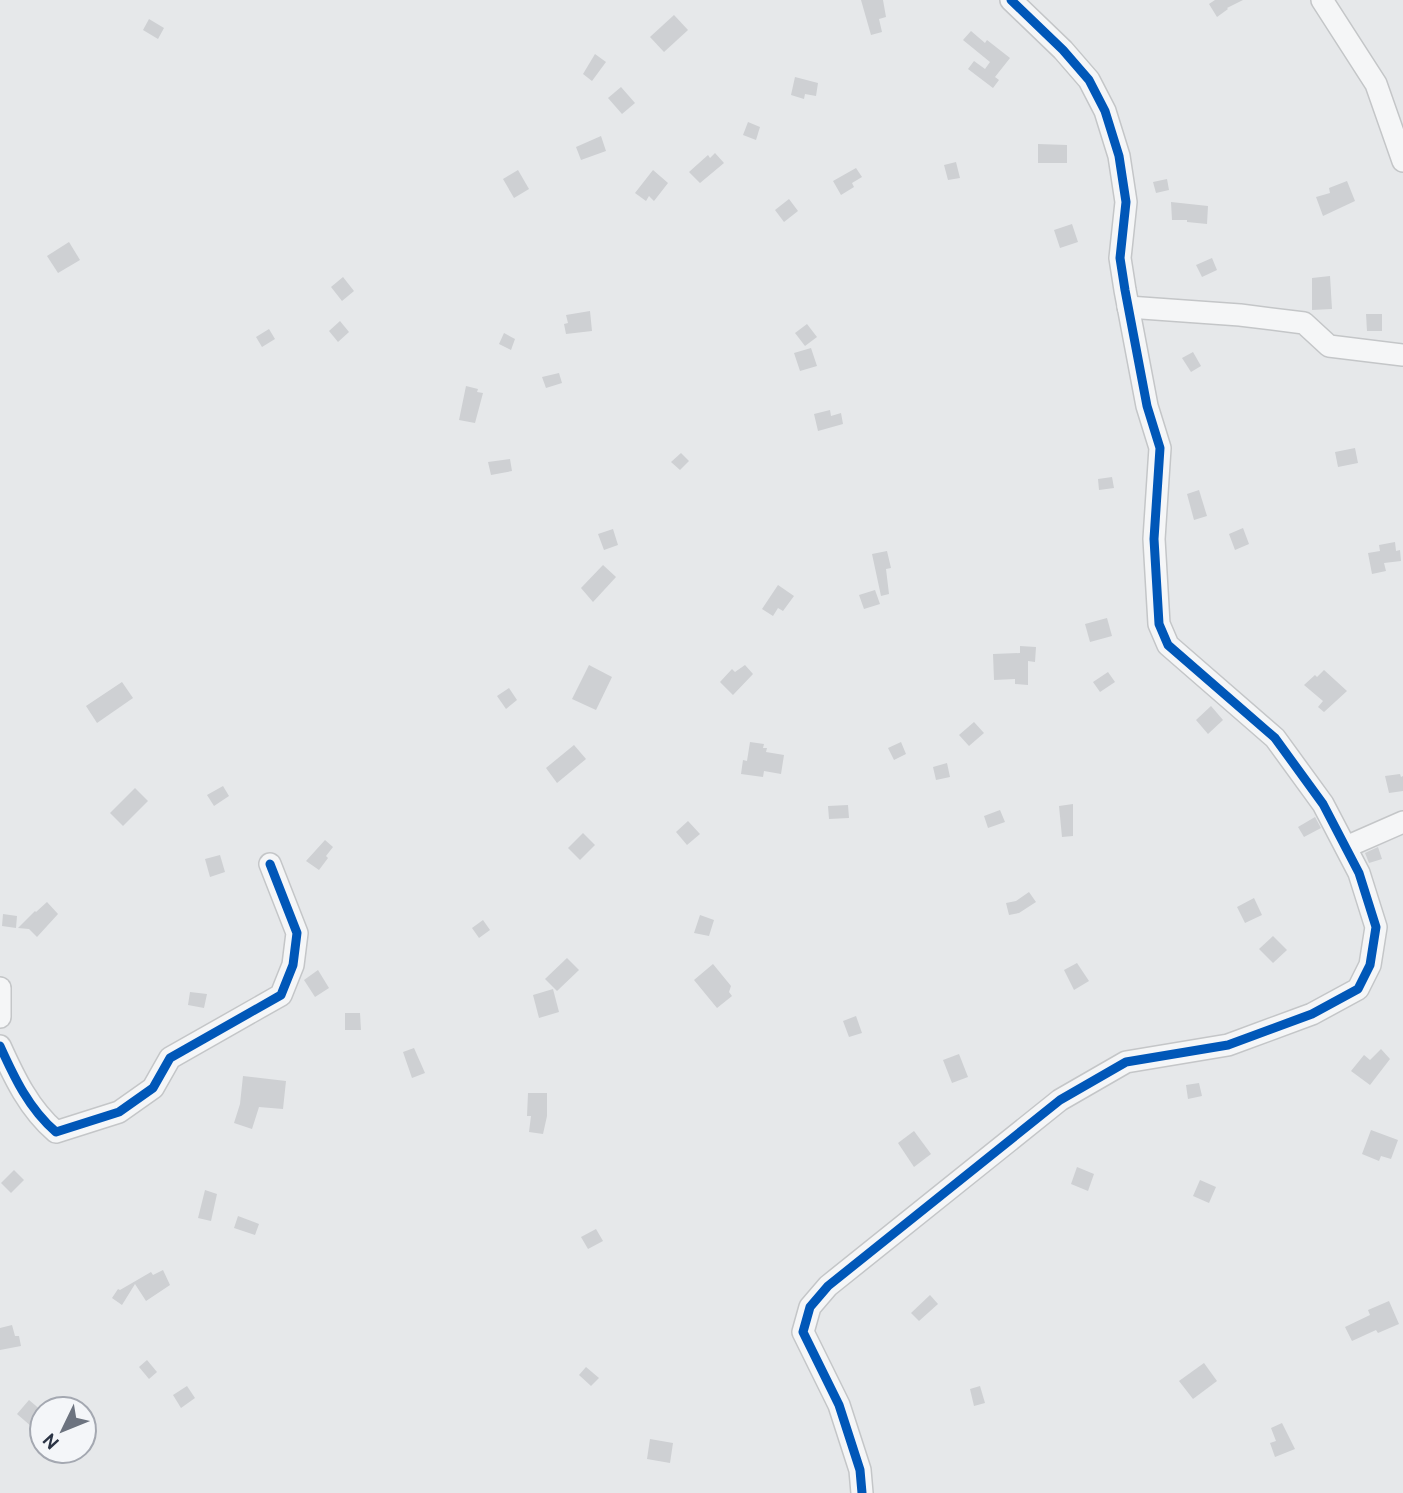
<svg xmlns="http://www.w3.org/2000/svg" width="1403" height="1493" font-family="Cabin,sans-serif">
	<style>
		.building { fill: #ced0d3 }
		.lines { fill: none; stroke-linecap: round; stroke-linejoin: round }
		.minor-casing { stroke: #c4c6c8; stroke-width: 24 }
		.minor { stroke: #f5f6f7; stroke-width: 21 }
		.cycleway-casing { stroke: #f4f6f9; stroke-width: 13 }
		.cycleway { stroke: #0057b8; stroke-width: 9 }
	</style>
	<rect width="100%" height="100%" fill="#e6e8ea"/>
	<g class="building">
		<path d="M861 0H883L886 17 879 19 882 32 871 35Z"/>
		<path d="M1215 0H1243L1227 8 1228 9 1217 17 1209 4Z"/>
		<path d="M674 15 688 30 664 52 650 37Z"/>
		<path d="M149 19 164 28 158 39 143 30Z"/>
		<path d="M971 31 985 43 987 40 1010 58 995 77 999 80 993 88 968 69 974 61 985 69 990 62 963 40Z"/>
		<path d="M595 54 606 62 592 81 583 74Z"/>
		<path d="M795 77 818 83 816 96 805 94 804 99 791 95Z"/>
		<path d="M621 87 635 103 622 114 608 98Z"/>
		<path d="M748 122 760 127 756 140 743 135Z"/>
		<path d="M601 136 606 151 581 160 576 147Z"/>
		<path d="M1038 144 1067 145V163H1038Z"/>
		<path d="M715 153 724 163 700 183 689 172 708 155 710 158Z"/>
		<path d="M956 162 960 178 948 180 944 165Z"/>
		<path d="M856 168 862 177 852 183 854 187 841 195 833 181Z"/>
		<path d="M518 170 529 189 514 198 503 179Z"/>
		<path d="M653 170 668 183 654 201 649 196 646 201 635 193Z"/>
		<path d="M1167 179 1169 190 1156 193 1153 182Z"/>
		<path d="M1347 181 1355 201 1323 216 1316 197 1330 193 1329 188Z"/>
		<path d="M789 199 798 211 784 222 775 210Z"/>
		<path d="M1171 202 1208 206 1207 224 1187 222V220H1172Z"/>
		<path d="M1072 224 1078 242 1060 248 1054 230Z"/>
		<path d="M69 242 80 260 58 273 47 256Z"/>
		<path d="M1212 258 1217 270 1202 277 1196 265Z"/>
		<path d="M1330 276 1332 309 1312 310V278Z"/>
		<path d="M343 277 354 291 342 301 331 287Z"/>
		<path d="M590 311 592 331 566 334 564 324 568 323 566 315Z"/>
		<path d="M1366 314H1382V331H1367Z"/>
		<path d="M340 321 349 332 338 342 329 331Z"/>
		<path d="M807 324 817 337 805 346 795 333Z"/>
		<path d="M269 329 275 339 262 347 256 337Z"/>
		<path d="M504 333 515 339 511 350 499 344Z"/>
		<path d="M811 348 817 366 800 371 794 353Z"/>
		<path d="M1193 352 1201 366 1191 372 1182 358Z"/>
		<path d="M559 373 562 383 546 388 542 377Z"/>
		<path d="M466 386 478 389 477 392 483 393 475 423 459 420Z"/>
		<path d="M830 410 831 416 841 413 843 424 818 431 814 414Z"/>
		<path d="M1355 448 1358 463 1338 467 1335 452Z"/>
		<path d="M681 453 689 461 680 470 671 462Z"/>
		<path d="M510 459 512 471 491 475 488 462Z"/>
		<path d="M1112 477 1114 488 1099 490 1098 479Z"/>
		<path d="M1199 490 1207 516 1194 520 1187 494Z"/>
		<path d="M1243 528 1249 544 1235 550 1229 534Z"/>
		<path d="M613 529 618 545 604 550 598 534Z"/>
		<path d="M1395 542 1396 551 1400 550 1401 561 1384 563 1386 571 1372 574 1368 553 1380 551 1379 545Z"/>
		<path d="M887 551 891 568 886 569 889 594 881 596 872 554Z"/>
		<path d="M603 565 616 577 593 602 581 588Z"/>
		<path d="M778 585 794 596 783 611 778 608 773 616 762 609Z"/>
		<path d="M875 590 880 604 864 609 859 595Z"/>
		<path d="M1107 618 1112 636 1090 642 1085 624Z"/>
		<path d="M1020 646 1036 647 1035 662 1028 661V685L1015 684V679L994 680 993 654 1020 653Z"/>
		<path d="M589 665 612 677 596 710 572 699Z"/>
		<path d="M745 665 753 674 733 695 720 682 732 669 735 672Z"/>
		<path d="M1324 670 1347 691 1324 712 1318 707 1323 701 1304 685 1315 675 1317 677Z"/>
		<path d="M1108 672 1115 682 1100 692 1093 682Z"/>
		<path d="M122 682 133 698 97 723 86 706Z"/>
		<path d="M509 688 517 700 506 709 497 696Z"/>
		<path d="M1211 706 1223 720 1208 734 1196 720Z"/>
		<path d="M974 722 984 733 969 746 959 735Z"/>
		<path d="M750 742 764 744 763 748H767L766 752 784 755 781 774 764 771 763 777 741 774 743 760 747 761Z"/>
		<path d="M901 742 906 754 894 760 888 748Z"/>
		<path d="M574 745 586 759 557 783 546 768Z"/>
		<path d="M947 763 950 777 936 780 933 767Z"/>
		<path d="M1400 774 1401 777 1403 776V791L1389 793 1385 776Z"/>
		<path d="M223 786 229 796 214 806 207 795Z"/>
		<path d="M135 788 148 801 123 826 110 813Z"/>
		<path d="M1073 804V836L1062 837 1059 806Z"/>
		<path d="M848 805 849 818 829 819 828 806Z"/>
		<path d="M1000 810 1005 822 988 828 984 816Z"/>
		<path d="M1315 817 1321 828 1304 837 1298 827Z"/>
		<path d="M688 821 700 834 687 845 676 832Z"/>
		<path d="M583 833 595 845 580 860 568 848Z"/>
		<path d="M325 840 333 847 326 856 328 858 319 870 306 861Z"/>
		<path d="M1378 847 1382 859 1369 863 1365 853Z"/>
		<path d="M220 855 225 872 210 877 205 859Z"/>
		<path d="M1029 892 1036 902 1019 913 1009 915 1006 903 1016 901Z"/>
		<path d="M1254 898 1262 915 1245 923 1237 907Z"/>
		<path d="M47 902 58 914 37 937 29 929 18 928 35 911 36 912Z"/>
		<path d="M3 914 17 916 16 928 2 926Z"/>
		<path d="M700 915 714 920 709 936 694 933Z"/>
		<path d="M483 920 490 930 479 938 472 928Z"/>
		<path d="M1273 936 1287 950 1273 963 1259 949Z"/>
		<path d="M567 958 579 970 557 991 545 979Z"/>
		<path d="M1077 963 1089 981 1074 990 1064 970Z"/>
		<path d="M713 964 731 986 729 992 732 996 717 1008 694 980Z"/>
		<path d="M318 970 329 988 315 997 304 980Z"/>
		<path d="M553 989 559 1012 539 1018 533 995Z"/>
		<path d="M190 992 207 994 204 1008 188 1005Z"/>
		<path d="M345 1013H360L361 1030H345Z"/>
		<path d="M856 1016 862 1033 849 1037 843 1021Z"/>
		<path d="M414 1048 425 1073 412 1078 403 1052Z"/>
		<path d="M1381 1049 1390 1059 1370 1085 1351 1071 1364 1055 1370 1060Z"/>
		<path d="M959 1054 968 1077 952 1083 943 1060Z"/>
		<path d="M243 1076 286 1081 283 1109 259 1107 252 1129 234 1123 240 1104Z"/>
		<path d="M1199 1083 1202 1096 1188 1099 1186 1085Z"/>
		<path d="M528 1093H547V1116L543 1134 529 1132 531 1116H527Z"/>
		<path d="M1371 1130 1398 1140 1391 1159 1381 1156 1379 1161 1362 1154Z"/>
		<path d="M914 1131 931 1154 914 1167 898 1143Z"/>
		<path d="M1077 1167 1094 1174 1088 1191 1071 1184Z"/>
		<path d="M14 1170 24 1180 11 1193 1 1183Z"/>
		<path d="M1200 1180 1216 1187 1209 1203 1193 1196Z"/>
		<path d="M205 1190 217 1194 211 1221 198 1218Z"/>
		<path d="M238 1216 259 1224 255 1235 234 1228Z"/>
		<path d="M596 1229 603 1241 588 1249 581 1237Z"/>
		<path d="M163 1270 170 1285 146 1301 135 1284 122 1305 112 1298 118 1289 120 1290 151 1272 153 1275Z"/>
		<path d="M930 1295 938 1304 919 1321 911 1313Z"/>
		<path d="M1389 1301 1399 1324 1378 1333 1376 1330 1352 1341 1345 1327 1370 1315 1368 1310Z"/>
		<path d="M12 1325 15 1336H19L21 1346 0 1350V1328Z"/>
		<path d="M147 1360 157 1372 149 1379 139 1367Z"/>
		<path d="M1204 1363 1217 1381 1193 1399 1179 1381Z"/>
		<path d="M586 1367 599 1378 591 1386 579 1375Z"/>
		<path d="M187 1386 195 1398 181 1408 173 1395Z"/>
		<path d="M980 1386 985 1403 974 1406 970 1389Z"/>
		<path d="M29 1400 42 1411V1414L32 1427 17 1414Z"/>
		<path d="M1282 1423 1295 1449 1275 1457 1270 1443 1276 1441 1271 1428Z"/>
		<path d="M650 1439 673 1443 670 1463 647 1459Z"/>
	</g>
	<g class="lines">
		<g class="minor-casing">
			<g id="minor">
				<path d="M1322 0 1376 84 1403 161"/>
				<path d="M1128 307 1240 315 1304 323 1329 346 1403 355"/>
				<path d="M1346 847 1403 822"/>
				<path d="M0 988V1017"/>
				<path d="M0 1046C14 1077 29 1109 56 1132L119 1112 153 1088 170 1058 281 995 293 965 297 933 270 864"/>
				<path d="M862 1493 860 1470 839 1405 803 1332 810 1307 828 1286 1060 1100 1126 1062 1228 1045 1312 1014 1358 989 1370 965 1376 927 1359 873 1323 804 1275 738 1168 645 1159 624 1154 539 1160 448 1147 406 1125 290 1120 258 1126 202 1119 156 1105 111 1089 80 1063 50 1011 0"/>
			</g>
		</g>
		<use href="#minor" class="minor"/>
		<g class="cycleway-casing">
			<g id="cycleway">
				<path d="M0 1046C14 1077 29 1109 56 1132L119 1112 153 1088 170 1058 281 995 293 965 297 933 270 864"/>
				<path d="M862 1493 860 1470 839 1405 803 1332 810 1307 828 1286 1060 1100 1126 1062 1228 1045 1312 1014 1358 989 1370 965 1376 927 1359 873 1323 804 1275 738 1168 645 1159 624 1154 539 1160 448 1147 406 1125 290 1120 258 1126 202 1119 156 1105 111 1089 80 1063 50 1011 0"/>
			</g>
		</g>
		<use href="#cycleway" class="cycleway"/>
	</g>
	<g transform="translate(63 1430) rotate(227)"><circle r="33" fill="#f4f6f9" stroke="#a4a8b1" stroke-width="2"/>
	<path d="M0-5L12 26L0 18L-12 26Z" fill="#6c737f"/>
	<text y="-10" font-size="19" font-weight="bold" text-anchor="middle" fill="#2b3445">N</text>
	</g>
</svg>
